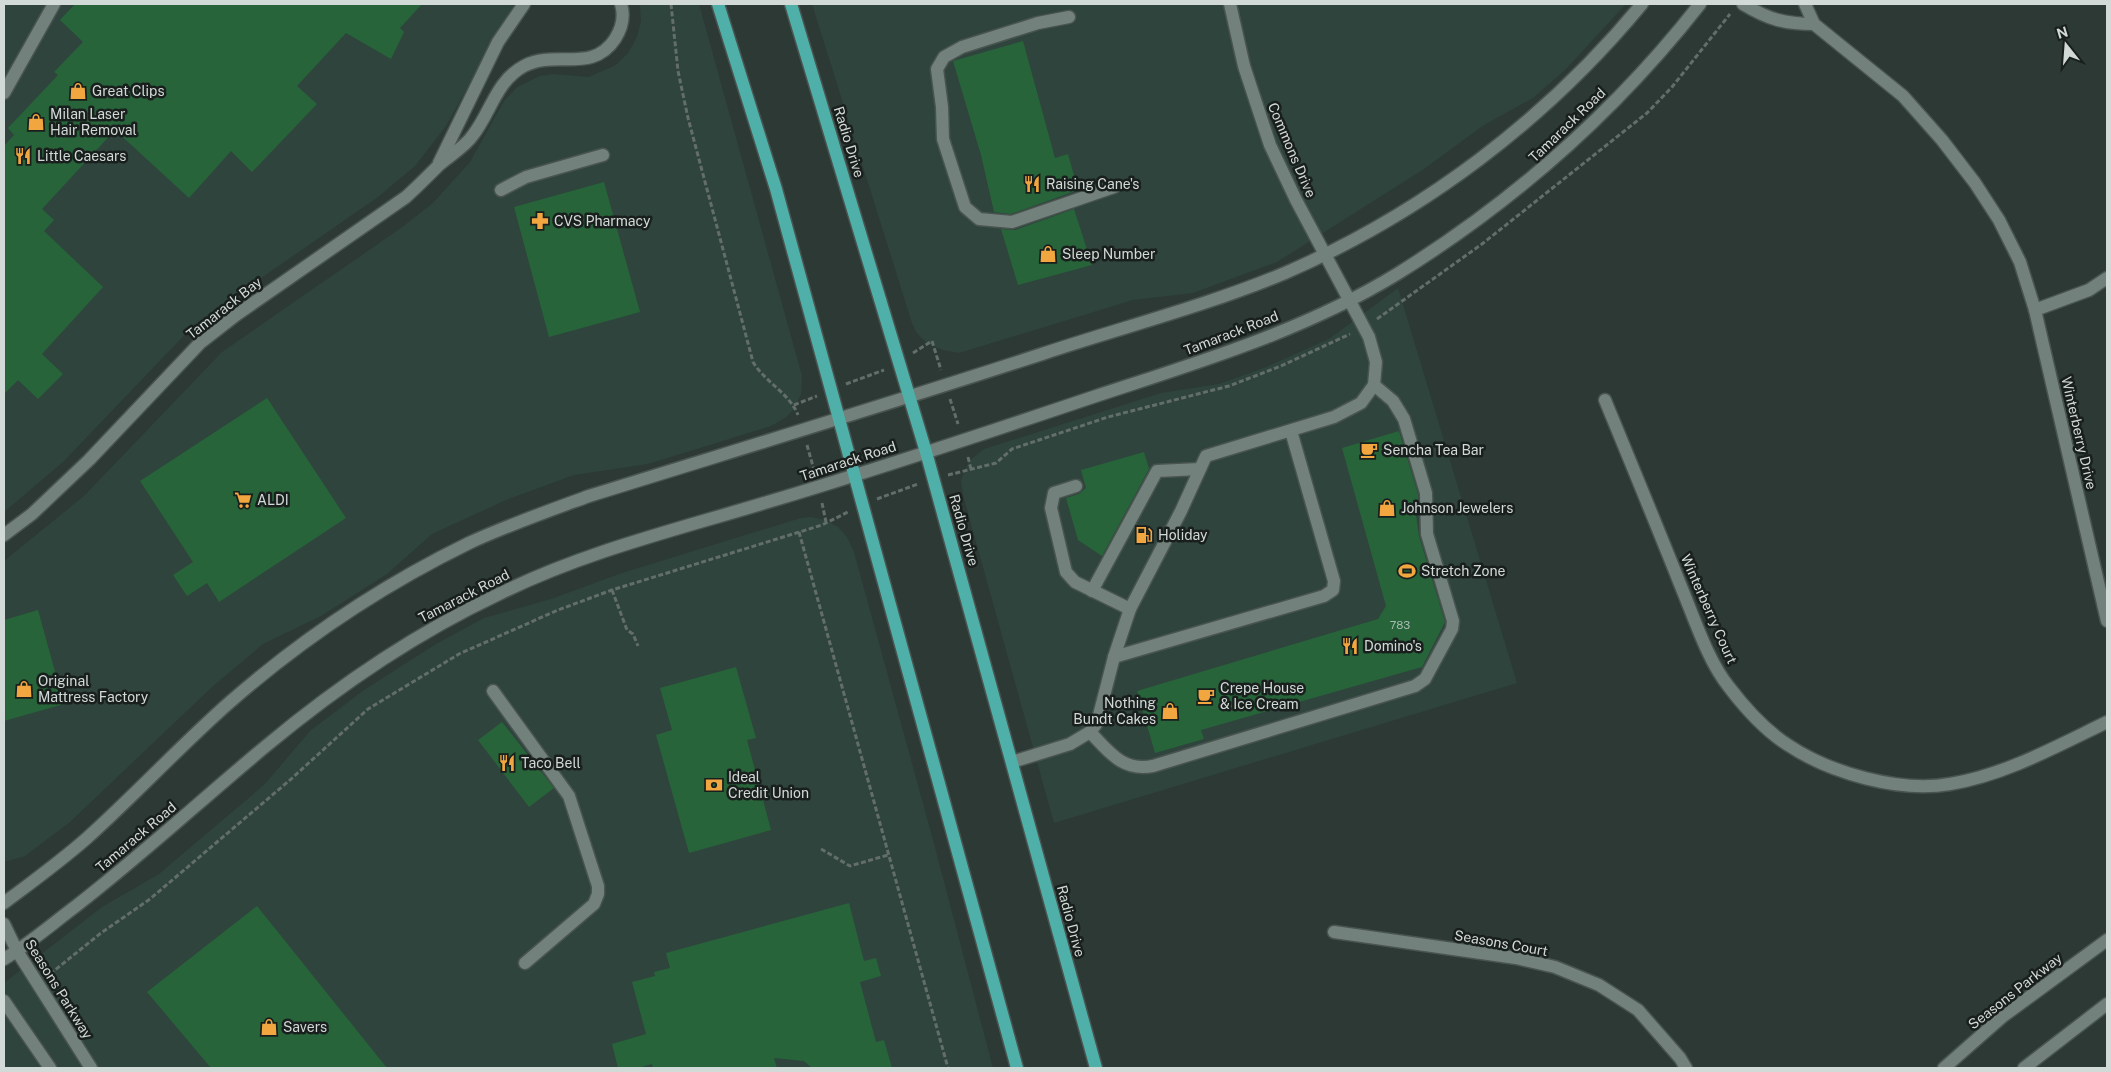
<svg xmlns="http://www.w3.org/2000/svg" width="2111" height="1072" font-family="'Public Sans',sans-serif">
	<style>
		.built { fill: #2f443d }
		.building { fill: #27643a }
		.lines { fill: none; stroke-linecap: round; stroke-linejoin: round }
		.minor-casing { stroke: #495450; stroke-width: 15 }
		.major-casing { stroke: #495450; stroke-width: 15 }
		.path { stroke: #636e6b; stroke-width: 3; stroke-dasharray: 5 2.5; stroke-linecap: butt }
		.minor { stroke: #72817b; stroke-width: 12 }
		.major { stroke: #4fb0aa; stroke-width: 12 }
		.labels { text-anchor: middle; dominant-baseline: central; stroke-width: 5; stroke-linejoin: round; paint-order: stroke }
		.number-label { font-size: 11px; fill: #a7bcb0 }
		.poi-label { font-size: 14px; fill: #d2dad7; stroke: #191f1d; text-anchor: start }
		.street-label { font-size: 14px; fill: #d2dad7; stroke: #191f1d }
	</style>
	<rect width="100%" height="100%" fill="#2c3935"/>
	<g class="built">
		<path d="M4 4H514L446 126 415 166 378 197 195 324 63 462 4 512Z"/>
		<path d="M640 4H699L802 376 801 394 794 409 785 418 771 426 648 464 574 475 506 500 432 534 387 574 321 616 263 644 212 687 70 822 25 856 4 862V561L84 496 222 352 401 228 433 203 470 162 504 101 517 87 540 76 553 74 589 77 616 65 628 53 637 37 641 21Z"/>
		<path d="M812 4H1626L1565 70 1533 98 1484 125 1424 169 1277 262 1193 293 1133 300 959 353 943 350 928 344 916 332 912 323Z"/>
		<path d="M1398 288 1517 683 1054 823 963 495 961 480 969 461 984 449 1161 393 1219 384 1264 368 1329 339Z"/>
		<path d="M811 517 825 520 838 527 847 537 854 552 933 840 993 1068H4V983L102 907 159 874 265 784 310 731 364 690 436 644 484 618 551 599 622 573 801 518Z"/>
	</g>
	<g class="building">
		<path d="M75 4H422L400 28 404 32 391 59 346 33 297 86 317 104 252 172 231 151 189 198 115 130 42 209 54 220 44 231 103 287 42 354 63 374 38 399 18 380 4 394V146L14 135 8 128 58 75 54 72 83 42 60 20Z"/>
		<path d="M1023 41 1055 158 1068 154 1078 190 1011 214 994 212 981 155 953 61Z"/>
		<path d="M604 182 640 312 549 337 514 207Z"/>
		<path d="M1074 209 1092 265 1018 285 1001 229 1015 230Z"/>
		<path d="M267 398 346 518 219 602 207 583 187 596 173 575 193 562 140 481Z"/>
		<path d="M1399 431 1418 494V513L1416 515 1419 536 1445 622 1422 667 1201 730 1204 739 1155 753 1137 691 1378 619 1386 606 1342 448Z"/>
		<path d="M1144 452 1149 469 1102 556 1078 540 1066 498 1079 494 1086 488 1081 470Z"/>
		<path d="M38 610 64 704 4 721V620Z"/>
		<path d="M736 667 756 738 747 740 771 830 689 853 656 735 672 730 660 688Z"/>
		<path d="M502 722 554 788 529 807 478 740Z"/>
		<path d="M849 903 864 961 876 958 881 976 860 982 876 1042 884 1040 892 1068H812L804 1061 774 1058 777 1068H653L652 1064 638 1068H618L612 1044 646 1034 632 982 655 976 654 972 670 968 666 953Z"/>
		<path d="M257 906 387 1068H211L147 992Z"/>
	</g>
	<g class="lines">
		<g class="minor-casing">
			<g id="minor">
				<path d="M1743 4C1768 19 1784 24 1814 24"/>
				<path d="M1805 4 1814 24 1903 96 1942 140 1975 183 1999 220 2020 262 2035 310 2107 621"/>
				<path d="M1069 17 1038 23 962 47 944 57 937 69 942 107 943 139 965 207 979 219 1012 222 1114 187"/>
				<path d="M4 93 54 4"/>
				<path d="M439 163 498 42 524 4"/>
				<path d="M501 190 526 177 603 155"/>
				<path d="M2035 310 2089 290 2107 278"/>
				<path d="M1605 400C1631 463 1657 526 1682 589 1695 620 1708 661 1729 687 1745 708 1766 731 1788 745 1830 773 1900 793 1950 784 2005 775 2057 746 2107 722"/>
				<path d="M1076 486 1054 493 1051 508 1066 572 1075 582 1130 609"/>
				<path d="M4 535 32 514 89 460 200 343 236 315 406 197C417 187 428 176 439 165 449 156 465 147 473 135 491 112 496 81 524 66 555 49 592 74 615 39 622 28 625 17 621 4"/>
				<path d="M1092 591 1157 471 1200 469"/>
				<path d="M1114 657 1324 596 1333 590 1334 581 1291 431"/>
				<path d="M493 691 569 796 598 886V894L594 904 525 963"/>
				<path d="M1090 732 1097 723 1114 657 1130 609 1181 511 1206 456 1334 417 1361 403 1374 385"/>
				<path d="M1012 762 1070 744 1090 732C1109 752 1123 772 1153 766L1415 686 1425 679 1452 629 1453 621 1427 534 1426 493 1404 419 1393 401 1374 385 1376 362 1369 337 1296 200 1270 145 1244 66 1230 4"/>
				<path d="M4 903C32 882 61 861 87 838 136 794 181 745 230 702 302 639 383 585 469 543 508 525 548 511 589 496 740 449 892 403 1042 354 1123 327 1206 306 1285 273 1423 213 1546 120 1642 4"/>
				<path d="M4 924 17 951 91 1068"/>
				<path d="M1334 932 1516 958 1555 967 1599 985 1638 1010 1680 1058 1686 1068"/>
				<path d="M4 959C29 944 52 924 76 906 142 855 202 799 266 746 338 686 414 634 499 594 586 551 679 529 771 501 879 469 986 433 1093 397 1196 363 1304 331 1397 274 1513 202 1616 111 1700 4"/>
				<path d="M4 1001 50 1068"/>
				<path d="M1944 1068 2002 1017 2107 940"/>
				<path d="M2024 1068 2107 1004"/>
			</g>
		</g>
		<g class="major-casing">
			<g id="major">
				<path d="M718 4 776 189 1017 1068"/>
				<path d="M791 4 926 452 1096 1068"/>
			</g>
		</g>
		<g class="path">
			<path d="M671 4 678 71 688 118 753 362C765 382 790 394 798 415"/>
			<path d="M1377 319 1482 244 1647 113 1672 87 1730 14"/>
			<path d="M913 353 932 341 941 370"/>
			<path d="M846 384 884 370"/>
			<path d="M950 399 958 424"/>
			<path d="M794 405 817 396"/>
			<path d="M807 445 814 470"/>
			<path d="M968 457 971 469"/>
			<path d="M948 475 996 463 1012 449 1108 417 1229 386 1281 366 1350 334"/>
			<path d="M877 499 918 484"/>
			<path d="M822 503 826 522"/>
			<path d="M799 532 948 1068"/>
			<path d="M612 590 627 630 633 634 638 646"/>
			<path d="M821 849 850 866 888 855"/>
			<path d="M50 974 101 933 150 899 290 780 368 709 459 654 558 610 612 590 822 525 848 512"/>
		</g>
		<use href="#minor" class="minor"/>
		<use href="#major" class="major"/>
	</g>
	<defs>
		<g id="shop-bare" transform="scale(1.35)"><path d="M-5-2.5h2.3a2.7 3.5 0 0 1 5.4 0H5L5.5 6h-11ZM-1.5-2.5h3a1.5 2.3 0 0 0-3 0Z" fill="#f1a63f" stroke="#191f1d" stroke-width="2.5" paint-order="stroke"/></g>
		<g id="restaurant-bare" transform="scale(1.35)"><path d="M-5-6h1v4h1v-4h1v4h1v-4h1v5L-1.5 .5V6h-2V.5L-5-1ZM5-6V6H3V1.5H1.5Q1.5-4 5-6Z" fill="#f1a63f" stroke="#191f1d" stroke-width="2.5" paint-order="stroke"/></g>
		<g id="pharmacy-bare" transform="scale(1.35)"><path d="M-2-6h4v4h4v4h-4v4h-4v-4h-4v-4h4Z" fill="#f1a63f" stroke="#191f1d" stroke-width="2.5" paint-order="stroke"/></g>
		<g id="cafe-bare" transform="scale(1.35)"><path d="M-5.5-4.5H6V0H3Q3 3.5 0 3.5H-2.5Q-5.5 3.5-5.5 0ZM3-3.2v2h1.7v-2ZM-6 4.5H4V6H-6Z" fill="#f1a63f" stroke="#191f1d" stroke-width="2.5" paint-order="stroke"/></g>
		<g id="supermarket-bare" transform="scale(1.35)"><path d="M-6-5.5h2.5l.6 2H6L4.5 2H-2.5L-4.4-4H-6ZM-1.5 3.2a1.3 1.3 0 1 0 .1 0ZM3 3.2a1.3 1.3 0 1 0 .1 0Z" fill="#f1a63f" stroke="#191f1d" stroke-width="2.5" paint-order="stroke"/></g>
		<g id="fuel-bare" transform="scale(1.35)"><path d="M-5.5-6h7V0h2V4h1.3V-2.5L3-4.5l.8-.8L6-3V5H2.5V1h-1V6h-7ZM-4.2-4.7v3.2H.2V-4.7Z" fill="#f1a63f" stroke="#191f1d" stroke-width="2.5" paint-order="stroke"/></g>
		<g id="stadium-bare" transform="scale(1.35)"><path d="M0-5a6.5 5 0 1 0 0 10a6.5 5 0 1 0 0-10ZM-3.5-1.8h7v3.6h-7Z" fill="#f1a63f" stroke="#191f1d" stroke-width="2.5" paint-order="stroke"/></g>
		<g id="bank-bare" transform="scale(1.35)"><path d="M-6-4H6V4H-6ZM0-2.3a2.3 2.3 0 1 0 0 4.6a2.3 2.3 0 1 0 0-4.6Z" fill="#f1a63f" stroke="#191f1d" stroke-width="2.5" paint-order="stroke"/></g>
	</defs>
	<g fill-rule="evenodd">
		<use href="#shop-bare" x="78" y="91"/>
		<use href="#shop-bare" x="36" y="122"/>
		<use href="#restaurant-bare" x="23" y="156"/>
		<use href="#restaurant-bare" x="1032" y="184"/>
		<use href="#pharmacy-bare" x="540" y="221"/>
		<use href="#shop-bare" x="1048" y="254"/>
		<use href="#cafe-bare" x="1369" y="450"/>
		<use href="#supermarket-bare" x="243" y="500"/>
		<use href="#shop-bare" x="1387" y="508"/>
		<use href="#fuel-bare" x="1144" y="535"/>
		<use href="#stadium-bare" x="1407" y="571"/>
		<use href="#restaurant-bare" x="1350" y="646"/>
		<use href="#shop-bare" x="24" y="689"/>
		<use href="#cafe-bare" x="1206" y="696"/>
		<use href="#shop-bare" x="1170" y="711"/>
		<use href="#restaurant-bare" x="507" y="763"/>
		<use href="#bank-bare" x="714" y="785"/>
		<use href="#shop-bare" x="269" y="1027"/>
	</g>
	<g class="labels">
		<g class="number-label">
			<text x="1400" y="625">783</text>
		</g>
		<g class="poi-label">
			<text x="92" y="91">Great Clips</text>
			<text x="50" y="114">Milan Laser<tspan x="50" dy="16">Hair Removal</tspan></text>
			<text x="37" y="156">Little Caesars</text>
			<text x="1046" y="184">Raising Cane's</text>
			<text x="554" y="221">CVS Pharmacy</text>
			<text x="1062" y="254">Sleep Number</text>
			<text x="1383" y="450">Sencha Tea Bar</text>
			<text x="257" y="500">ALDI</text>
			<text x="1401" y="508">Johnson Jewelers</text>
			<text x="1158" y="535">Holiday</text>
			<text x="1421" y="571">Stretch Zone</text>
			<text x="1364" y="646">Domino's</text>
			<text x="38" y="681">Original<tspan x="38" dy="16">Mattress Factory</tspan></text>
			<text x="1220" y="688">Crepe House<tspan x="1220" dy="16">&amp; Ice Cream</tspan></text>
			<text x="1156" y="703" text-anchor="end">Nothing<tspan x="1156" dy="16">Bundt Cakes</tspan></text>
			<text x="521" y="763">Taco Bell</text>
			<text x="728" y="777">Ideal<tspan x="728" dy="16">Credit Union</tspan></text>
			<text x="283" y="1027">Savers</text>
		</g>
		<g class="street-label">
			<text transform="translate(1567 125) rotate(-44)">Tamarack Road</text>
			<text transform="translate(849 142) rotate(73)">Radio Drive</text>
			<text transform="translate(1292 150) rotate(67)">Commons Drive</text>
			<text transform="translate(224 308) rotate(-38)">Tamarack Bay</text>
			<text transform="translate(1231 333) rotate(-21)">Tamarack Road</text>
			<text transform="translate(2079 433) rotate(77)">Winterberry Drive</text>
			<text transform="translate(848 461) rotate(-18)">Tamarack Road</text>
			<text transform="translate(964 530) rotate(74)">Radio Drive</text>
			<text transform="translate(464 596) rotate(-27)">Tamarack Road</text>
			<text transform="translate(1709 609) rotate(66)">Winterberry Court</text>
			<text transform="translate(136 837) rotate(-40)">Tamarack Road</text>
			<text transform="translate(1071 921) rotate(75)">Radio Drive</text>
			<text transform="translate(1501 943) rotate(10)">Seasons Court</text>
			<text transform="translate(59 989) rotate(58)">Seasons Parkway</text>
			<text transform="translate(2015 991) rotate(-38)">Seasons Parkway</text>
		</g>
	</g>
	<rect width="2111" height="1072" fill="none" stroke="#d2dad7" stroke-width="10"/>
	<g transform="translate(2066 45) rotate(343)" stroke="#191f1d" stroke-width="4" paint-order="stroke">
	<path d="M0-4L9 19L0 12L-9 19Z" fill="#d2dad7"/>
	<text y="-8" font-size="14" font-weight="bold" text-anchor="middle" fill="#d2dad7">N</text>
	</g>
</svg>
